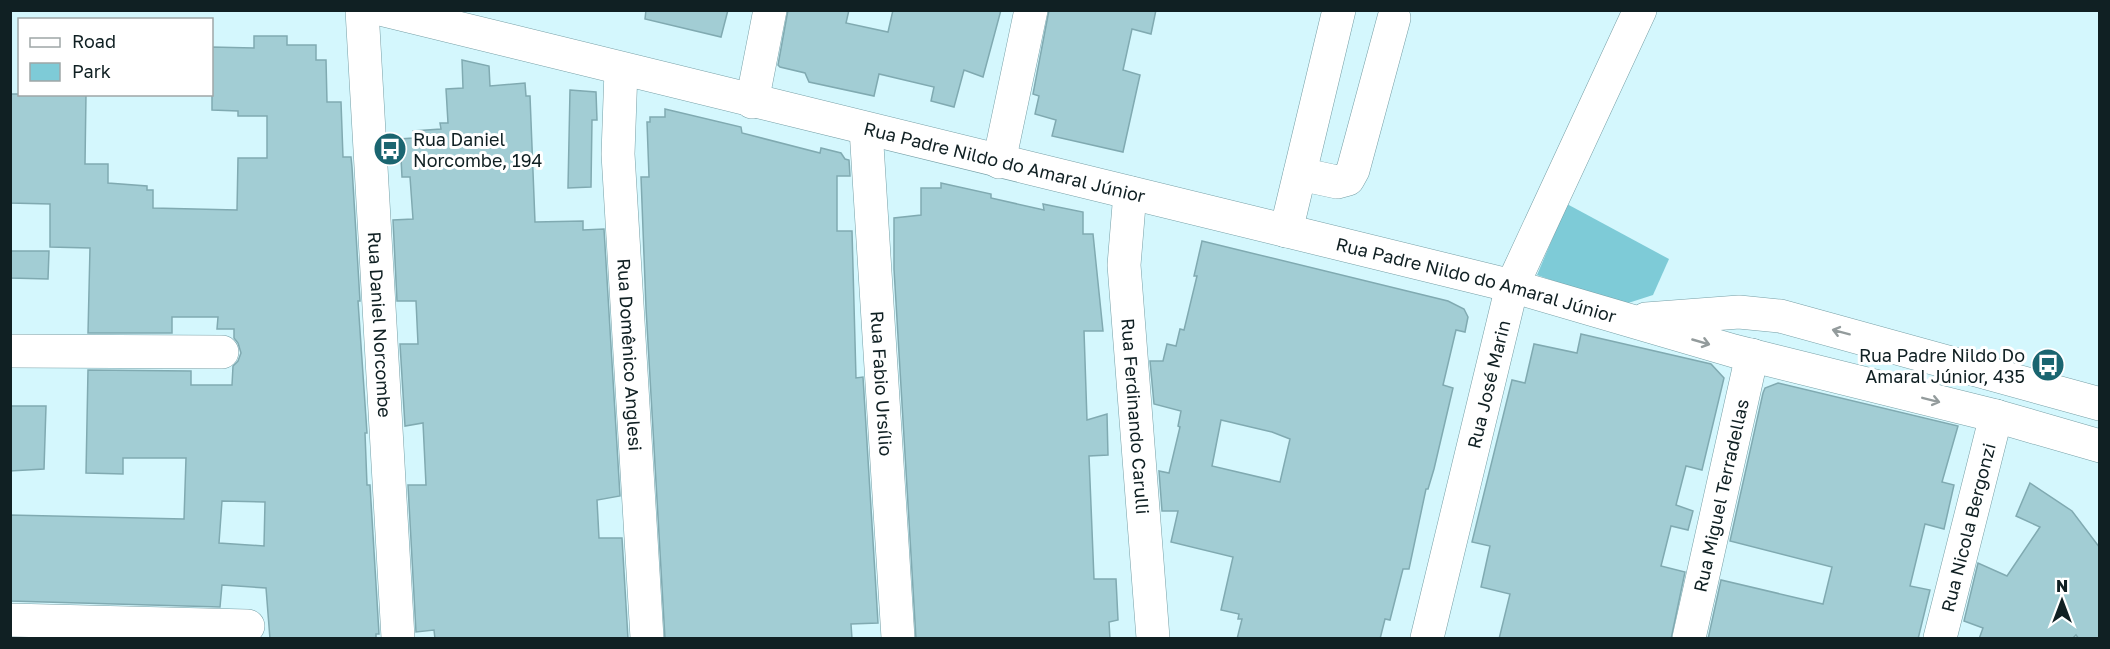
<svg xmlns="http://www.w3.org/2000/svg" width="2110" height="649" font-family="'Golos Text',sans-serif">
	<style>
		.green { fill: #7ecbd7 }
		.building { fill: #a2cdd4; stroke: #80aab1; stroke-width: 1.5; fill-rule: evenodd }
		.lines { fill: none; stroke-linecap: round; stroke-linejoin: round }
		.minor-casing { stroke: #769fa6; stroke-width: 34 }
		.minor { stroke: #fff; stroke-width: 33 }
		.oneway { stroke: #939b9c }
		.labels { text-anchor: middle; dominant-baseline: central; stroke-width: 6; stroke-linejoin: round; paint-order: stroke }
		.poi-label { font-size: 18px; fill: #102023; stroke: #fff; text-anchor: start }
		.street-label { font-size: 18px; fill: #102023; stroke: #fff }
	</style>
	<rect width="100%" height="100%" fill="#d4f7fd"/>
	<path class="green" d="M1567 204 1669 259 1653 295 1622 305 1537 275Z"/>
	<g class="building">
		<path d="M646 10H728L721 37 645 19Z"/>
		<path d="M788 10H849L846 23 888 32 893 10H1001L983 77 964 70 954 107 931 101 934 87 879 74 874 96 809 82 805 73 780 67 778 65Z"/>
		<path d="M1049 10H1156L1151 34 1132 29 1123 70 1140 75 1123 152 1052 136 1056 120 1035 114 1039 96 1033 94Z"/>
		<path d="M254 36H287V45H316V60H326L327 102H341L343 157H351L352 167 360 301H358L367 433H365L367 485H370L379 634H376V639H270L266 588 222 585 220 607 10 601V515L184 519 186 458H123V474L86 473 88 370 191 371V385H232L233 366 238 361 241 353 238 343 234 338V329H217L218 317H172V333H88L90 248 50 247V204L10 203V94H86L85 164H108V183L147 186V190H153V208L237 210 238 158H267V116H238V111L212 110V47L254 48ZM222 501 265 502 264 546 219 543Z"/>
		<path d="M462 60 489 66 490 86 525 83 526 96H530L535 222 583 221V230L604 229 620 496 597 500 599 538H622L628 639H435L434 630 416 632 408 485H426L423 423 405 426 400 344H418L416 301H397L393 220 413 219 410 177H402L400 139 413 138V131L441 129 440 123H448L446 89 463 88Z"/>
		<path d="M570 90 596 92 597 120H592L591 187 568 188Z"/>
		<path d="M665 109 741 127 742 133 820 153 821 148 841 153 845 159 849 160 850 176H837V231H852L856 378 863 377 878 623 851 624 852 639H665L646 308 641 177H649L647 122H650V117H665Z"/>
		<path d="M941 183 991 194V198L1044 210 1043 204 1083 212V234H1093L1103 331H1084L1087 420 1107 414 1108 455 1089 456 1094 579H1116L1118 620 1109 622 1110 639H916L894 269V218L921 215V188H941Z"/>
		<path d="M1202 241 1448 301 1464 309 1468 317 1465 332 1456 330 1443 385 1453 388 1434 469 1428 489H1426L1409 569H1403L1390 620 1385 619 1380 639H1237L1242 619H1238L1239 614 1221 610 1233 557 1171 542 1178 511H1162L1159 471 1169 473 1180 427 1178 426 1181 411 1154 404 1150 361H1163L1167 344 1176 346 1180 329 1184 330 1197 276H1194ZM1221 420 1272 432 1290 439 1280 482 1212 466Z"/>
		<path d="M10 251H49L48 279 10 278Z"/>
		<path d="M1581 334 1711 364 1724 378 1702 470 1686 466 1676 505 1693 511 1688 530 1671 526 1661 566 1685 572 1671 639H1499L1510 594 1481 587 1490 546 1472 542 1512 380 1525 383 1534 344 1577 353Z"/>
		<path d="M1778 383 1958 426 1942 482 1954 485 1944 529 1925 524 1910 586 1930 590 1918 639H1708L1721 580 1823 604 1832 567 1730 541 1763 393 1765 388Z"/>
		<path d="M10 406H46L44 469 10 471Z"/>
		<path d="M2030 483 2072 511 2100 548V639H2079L2076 635 2072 639H1979L1983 628 1964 621 1978 563 2007 576 2040 527 2016 516Z"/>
	</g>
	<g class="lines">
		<g class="minor-casing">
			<g id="minor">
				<path id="s1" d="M362 10 398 638"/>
				<path id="s2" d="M384 10 1512 286 1734 351 1996 416 2100 446"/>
				<path id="s3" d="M621 70 618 154 647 638"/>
				<path d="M752 102 770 10"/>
				<path id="s4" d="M866 129 898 638"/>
				<path d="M999 162 1031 10"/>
				<path d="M1300 174 1337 182 1348 179 1353 170 1394 18"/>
				<path id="s5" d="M1130 193 1124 265 1153 638"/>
				<path d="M1286 231 1339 10"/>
				<path d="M1646 319 1739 312 1780 316 2100 404"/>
				<path d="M10 351 222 352"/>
				<path d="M10 620 248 626"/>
				<path id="s6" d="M1427 638 1512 286 1640 10"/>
				<path id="s7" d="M1689 638 1752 355"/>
				<path id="s8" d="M1940 638 1996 416"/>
			</g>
		</g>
		<use href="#minor" class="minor"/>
	</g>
	<defs><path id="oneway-shaft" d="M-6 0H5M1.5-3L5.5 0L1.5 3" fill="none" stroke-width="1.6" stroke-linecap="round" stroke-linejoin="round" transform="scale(1.5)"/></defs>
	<g class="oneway">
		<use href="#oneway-shaft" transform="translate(1841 332) rotate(-165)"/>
		<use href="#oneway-shaft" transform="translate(1701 342) rotate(16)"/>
		<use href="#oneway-shaft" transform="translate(1931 400) rotate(14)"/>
	</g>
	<defs>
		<g id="bus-disc" transform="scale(1.725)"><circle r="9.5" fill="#1a6570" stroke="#fff"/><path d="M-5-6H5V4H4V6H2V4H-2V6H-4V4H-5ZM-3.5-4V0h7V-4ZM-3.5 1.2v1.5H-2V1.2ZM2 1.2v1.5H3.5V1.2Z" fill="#fff"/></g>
	</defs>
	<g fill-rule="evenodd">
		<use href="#bus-disc" x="390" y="149"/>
		<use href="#bus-disc" x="2048" y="365"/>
	</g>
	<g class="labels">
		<g class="poi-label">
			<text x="413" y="139">Rua Daniel<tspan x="413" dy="21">Norcombe, 194</tspan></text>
			<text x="2025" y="355" text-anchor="end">Rua Padre Nildo Do<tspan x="2025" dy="21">Amaral Júnior, 435</tspan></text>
		</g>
		<g class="street-label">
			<text stroke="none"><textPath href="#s2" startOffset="639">Rua Padre Nildo do Amaral Júnior</textPath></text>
			<text stroke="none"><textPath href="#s2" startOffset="1125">Rua Padre Nildo do Amaral Júnior</textPath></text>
			<text stroke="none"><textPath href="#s1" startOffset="315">Rua Daniel Norcombe</textPath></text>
			<text stroke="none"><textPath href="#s3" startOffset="285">Rua Domênico Anglesi</textPath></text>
			<text stroke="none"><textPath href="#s4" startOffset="255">Rua Fabio Ursílio</textPath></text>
			<text stroke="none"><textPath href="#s6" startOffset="261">Rua José Marin</textPath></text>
			<text stroke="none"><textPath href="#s5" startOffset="224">Rua Ferdinando Carulli</textPath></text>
			<text stroke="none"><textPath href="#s7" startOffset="146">Rua Miguel Terradellas</textPath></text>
			<text stroke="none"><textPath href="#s8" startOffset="114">Rua Nicola Bergonzi</textPath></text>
		</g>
	</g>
	<rect width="2110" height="649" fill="none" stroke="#102023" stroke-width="24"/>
	<rect x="18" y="18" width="195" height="78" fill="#ffffff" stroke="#9fa6a7" stroke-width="1.5"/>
	<rect x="30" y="38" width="30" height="9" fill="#ffffff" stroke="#9fa6a7" stroke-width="1.5"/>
	<text x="72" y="48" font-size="18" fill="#102023">Road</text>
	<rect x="30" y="63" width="30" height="18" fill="#7ecbd7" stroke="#9fa6a7" stroke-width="1.5"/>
	<text x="72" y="78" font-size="18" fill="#102023">Park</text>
	<g transform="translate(2062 601)" stroke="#ffffff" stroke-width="4.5" paint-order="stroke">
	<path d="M0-4.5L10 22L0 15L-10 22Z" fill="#102023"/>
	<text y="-9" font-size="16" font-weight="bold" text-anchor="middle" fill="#102023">N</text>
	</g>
</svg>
